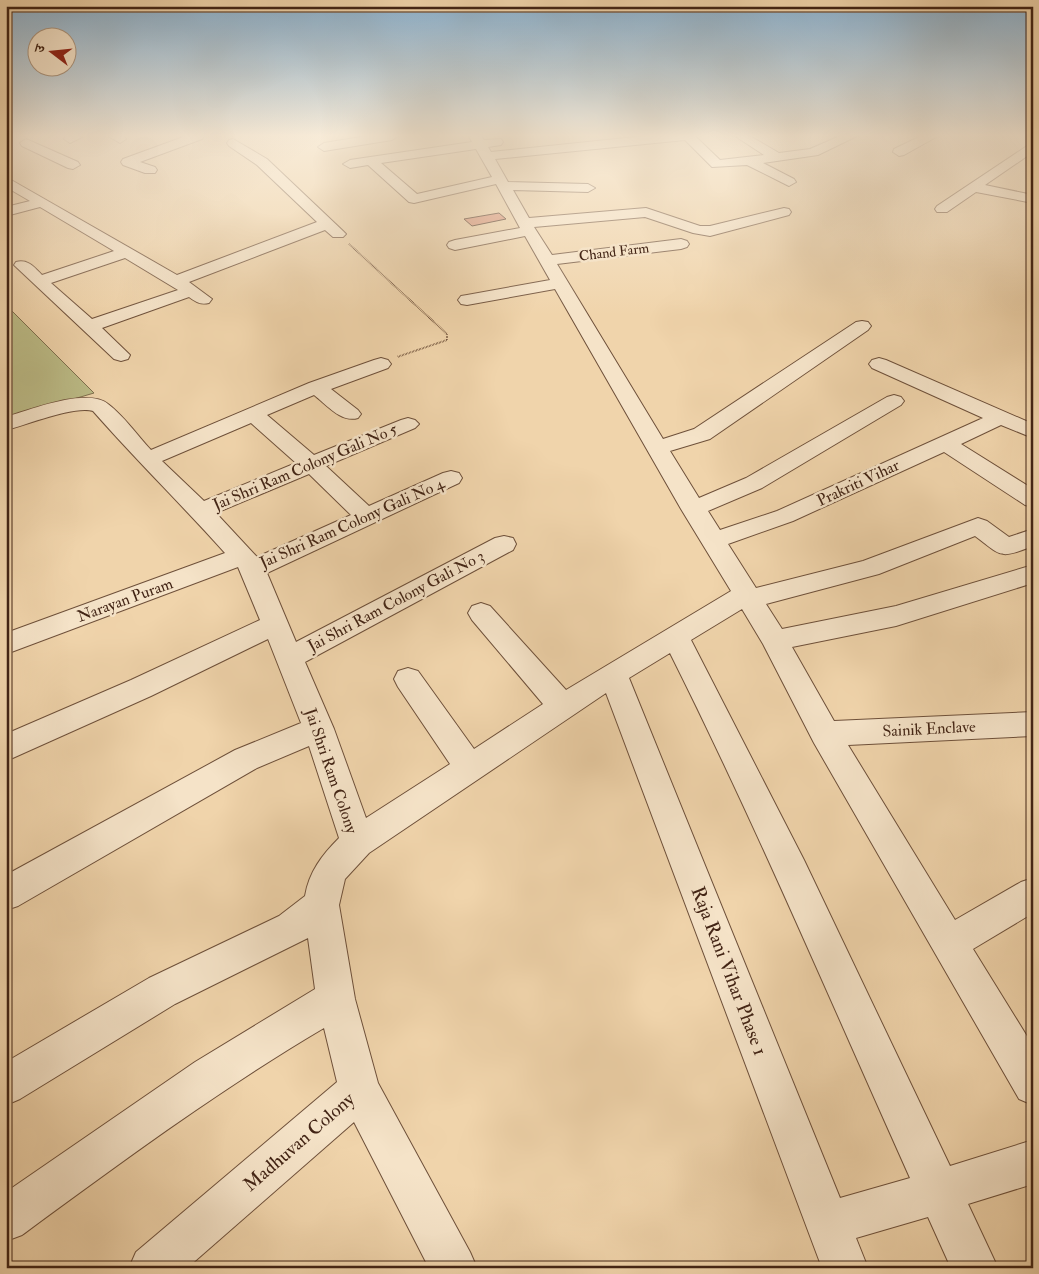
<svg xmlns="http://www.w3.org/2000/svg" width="1039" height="1274" font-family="'IM FELL Double Pica','Noto Serif Devanagari',serif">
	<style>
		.green { fill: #bcbc87; stroke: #7f704e }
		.building { fill: #dc9379; stroke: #422415 }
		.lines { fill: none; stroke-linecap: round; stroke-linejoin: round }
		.minor-casing { stroke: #6e503a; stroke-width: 2 }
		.path { stroke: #422415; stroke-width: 2; stroke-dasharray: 0.5 1; stroke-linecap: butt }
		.minor { fill: #f5e3c8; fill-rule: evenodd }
		.labels { text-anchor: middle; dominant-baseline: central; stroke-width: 5; stroke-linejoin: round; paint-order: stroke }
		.far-street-label { font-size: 14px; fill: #422415; stroke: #f5e3c8 }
		.street-label { font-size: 16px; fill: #422415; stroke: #f5e3c8 }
		.near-street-label { font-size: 19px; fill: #422415; stroke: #f5e3c8 }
	</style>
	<rect width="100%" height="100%" fill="#f0d4ab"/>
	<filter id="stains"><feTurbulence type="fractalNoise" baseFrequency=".004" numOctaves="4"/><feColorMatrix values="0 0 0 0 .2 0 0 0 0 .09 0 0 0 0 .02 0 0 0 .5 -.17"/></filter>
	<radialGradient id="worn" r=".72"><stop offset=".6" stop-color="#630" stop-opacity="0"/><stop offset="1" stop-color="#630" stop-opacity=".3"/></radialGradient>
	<path class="green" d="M6 305 94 393 6 419Z"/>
	<path class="building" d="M499 213 506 219 472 226 464 219Z"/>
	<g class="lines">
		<g class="minor-casing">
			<g id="minor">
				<path d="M66 136H84L70 143 64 139Z"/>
				<path d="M108 136H124L126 139 120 143Z"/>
				<path d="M186 136H204L202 139 140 162 155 167 157 170 155 173H145L123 165 121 162 123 159Z"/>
				<path d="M367 136H398L392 140 324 151 318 147 324 143Z"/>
				<path d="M469 136H481L484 140 501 139 503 142 501 145 488 147 491 152 645 136H695L720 160 764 155 735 136H750L779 153 810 149 840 136H857L818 155 763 163 794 179 796 182 789 186 747 165 712 167 685 140 495 159 508 182 588 184 595 188 588 192 513 190 529 218 646 208 700 226H710L784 208 789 209 791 212 789 215 710 236 693 233 645 217 534 227 552 255 681 239 687 241 689 244 687 247 681 249 557 264 663 439 694 429 856 322 862 321 868 322 871 326 868 330 710 439 670 451 699 498 746 478 887 397 894 395 901 397 904 401 901 405 762 488 708 511 720 530 777 511 983 418 872 368 869 364 872 360 879 358 886 360 1033 424V438L1001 425 961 444 1033 489V507L1025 505 944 452 793 521 728 544 756 588 863 561 978 518 987 521 1009 537 1033 529V546C999 559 1003 557 975 536L879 574 766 604 782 629 896 606 1033 565V583L896 626 792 647 834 721 1033 712V736L848 745 955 920 1021 882 1033 878V913L973 949 1033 1046V1105L1019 1099 814 743 763 644 742 609 691 640 804 860 950 1166 1033 1140V1184L968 1204 998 1268H951L928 1217 856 1238 868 1268H822L606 693 369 853 345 879 339 905 355 999 378 1083 470 1252 477 1268H429L354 1122 187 1268H129L136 1252 337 1082 324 1028C219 1090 120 1163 22 1235L6 1241V1192L195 1062 315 989 308 938 175 1004 20 1099 6 1105V1062L149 978 279 916 305 896C309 872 322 855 339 838L309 746 257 768 18 906 6 910V875L235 750 301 723 268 639 151 696 6 761V734L131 680 260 620 238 567 6 654V633L225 553C182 505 136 460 93 411 75 405 26 425 6 430V417C30 410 87 387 108 404 124 416 137 435 151 450L309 383 374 360 381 358 388 360 391 364 388 368 331 389 358 410 361 414 358 418C341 423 327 405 314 395L267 415 314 455 401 420 408 418 415 420 419 424 415 428 326 466 369 506 443 473 451 471 459 473 462 478 459 483 267 573 296 642 495 538 504 536 513 538 516 544 513 550 305 662 334 729 366 818 450 764 398 687 394 679 398 671 408 668 418 671 474 749 543 704 472 620 468 613 472 606 481 603 490 606 566 690 731 591 681 509 555 289 467 305 461 304 458 300 461 296 467 295 550 280 525 236 455 250 449 248 447 245 449 242 455 240 520 228 496 184 414 203 409 202 368 165 350 168 343 164 350 160 472 142ZM476 149 492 177 417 194 381 163ZM251 423 296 463 204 501 162 461ZM309 474 351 515 257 557 216 513ZM670 653C756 825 831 1002 910 1178L840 1198 629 678Z"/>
				<path d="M921 136H938L904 155 899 156 893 152 894 149Z"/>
				<path d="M26 139 78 162 80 165 73 169 68 168 22 146 20 143Z"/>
				<path d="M233 139 267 159 343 231 346 234 343 237H333L325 230 189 282 212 299 209 303C200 305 196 302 189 297L102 328 130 355 128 359 121 361 114 359 14 265 16 262C28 259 34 267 42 275L114 251 40 207 6 216V207L30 201 6 187V177L177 275 317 222 257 165 229 146 227 143 229 140ZM125 258 178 290 92 319 51 283Z"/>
				<path d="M1033 142V152L985 185 1033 195V203L976 192 947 212H937L935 209 937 206Z"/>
			</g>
		</g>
		<path class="path" d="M349 244 447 334V340L397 357"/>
		<use href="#minor" class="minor"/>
	</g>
	<linearGradient id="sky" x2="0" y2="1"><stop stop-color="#8bb4d4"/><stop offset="0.43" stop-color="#f8ecd9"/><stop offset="1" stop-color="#f8ecd9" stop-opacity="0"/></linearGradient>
	<rect width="1039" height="315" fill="url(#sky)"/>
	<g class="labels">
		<g class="far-street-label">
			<text transform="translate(614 252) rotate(-7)">Chand Farm</text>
		</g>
		<g class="street-label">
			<text transform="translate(305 467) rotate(-23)">Jai Shri Ram Colony Gali No 5</text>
			<text transform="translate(858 483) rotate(-25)">Prakriti Vihar</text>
			<text transform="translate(352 523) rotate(-24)">Jai Shri Ram Colony Gali No 4</text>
			<text transform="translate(125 600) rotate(-20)">Narayan Puram</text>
			<text transform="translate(396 601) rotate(-28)">Jai Shri Ram Colony Gali No 3</text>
			<text transform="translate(929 729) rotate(-3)">Sainik Enclave</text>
			<text transform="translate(331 771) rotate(71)">Jai Shri Ram Colony</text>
		</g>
		<g class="near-street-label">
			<text transform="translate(729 971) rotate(69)">Raja Rani Vihar Phase 1</text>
			<text transform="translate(299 1142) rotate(-41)">Madhuvan Colony</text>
		</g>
	</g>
	<rect width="1039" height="1274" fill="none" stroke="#f0d4ab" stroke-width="25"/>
	<rect x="8" y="8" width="1024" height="1259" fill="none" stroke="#422415" stroke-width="2.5"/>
	<rect x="12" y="12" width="1014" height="1249" fill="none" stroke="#422415"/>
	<g transform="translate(52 52) rotate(286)"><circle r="24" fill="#f5e3c8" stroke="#ad9780"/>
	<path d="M0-4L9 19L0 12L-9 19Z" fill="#8f2418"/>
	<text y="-8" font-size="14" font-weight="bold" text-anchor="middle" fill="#422415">उ</text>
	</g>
	<rect width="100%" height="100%" filter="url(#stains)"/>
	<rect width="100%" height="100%" fill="url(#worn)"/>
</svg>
